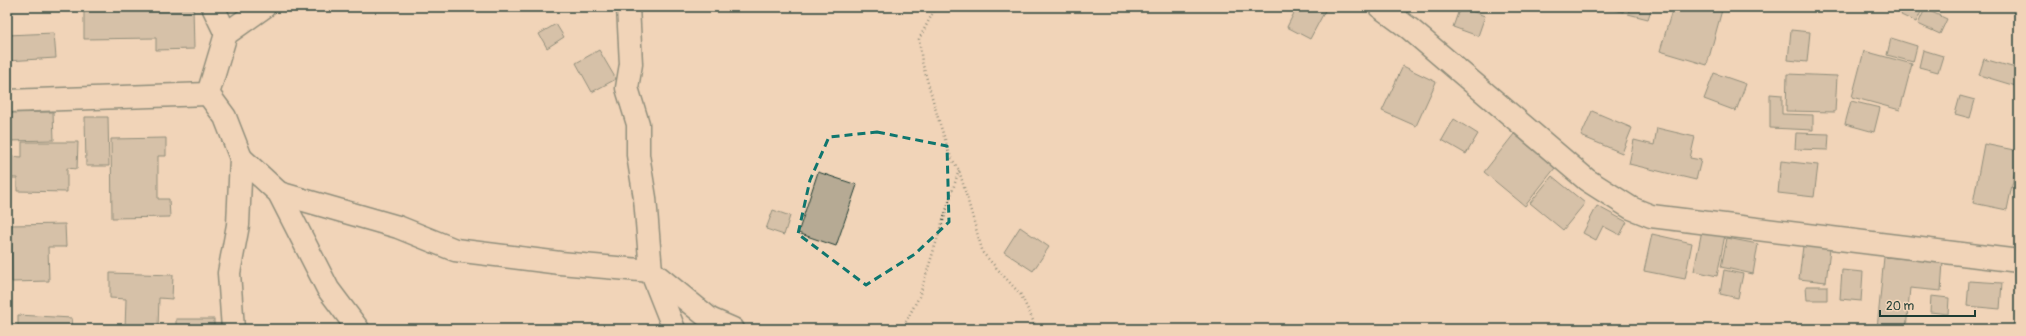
<svg xmlns="http://www.w3.org/2000/svg" width="2026" height="336" font-family="Pangolin,sans-serif">
	<style>
		.building { fill: #b6aa94; stroke: #1f3d34 }
		.lines { fill: none; stroke-linecap: round; stroke-linejoin: round }
		.street-casing { stroke: #1f3d34; stroke-width: 25 }
		.path { stroke: #1f3d34; stroke-width: 2.5; stroke-dasharray: 1 3; stroke-linecap: butt }
		.street { stroke: #f1d4b8; stroke-width: 22 }
		.marked { fill: none; stroke: #0f766e; stroke-width: 3; stroke-dasharray: 8 5; stroke-linejoin: round }
	</style>
	<rect width="100%" height="100%" fill="#f1d4b8"/>
	<filter id="ink" filterUnits="userSpaceOnUse"><feTurbulence type="fractalNoise" baseFrequency=".025" numOctaves="2"/><feDisplacementMap in="SourceGraphic" scale="8" xChannelSelector="R" yChannelSelector="G"/><feConvolveMatrix kernelMatrix="1 2 1 2 8 2 1 2 1" color-interpolation-filters="sRGB"/></filter>
	<g filter="url(#ink)">
		<g class="building">
			<path d="M84 7H193L194 49 156 50V38L84 39Z"/>
			<path d="M1297 7H1327L1310 39 1287 27Z"/>
			<path d="M1460 7 1485 16 1478 36 1453 27Z"/>
			<path d="M1605 7H1625L1623 12Z"/>
			<path d="M1630 7H1652L1648 19 1628 14Z"/>
			<path d="M1673 7H1711L1722 10 1707 65 1660 51Z"/>
			<path d="M1904 7 1923 8 1916 22 1901 15Z"/>
			<path d="M1925 9 1947 19 1940 34 1918 24Z"/>
			<path d="M556 24 564 37 547 48 539 34Z"/>
			<path d="M1791 30 1810 32 1807 62 1788 60Z"/>
			<path d="M54 33 56 58 7 61V35Z"/>
			<path d="M1891 38 1917 46 1913 62 1887 55Z"/>
			<path d="M599 50 616 79 592 92 576 63Z"/>
			<path d="M1923 50 1943 56 1938 72 1919 67Z"/>
			<path d="M1864 51 1912 64 1900 110 1852 97Z"/>
			<path d="M1984 59 2019 69V87L1979 75Z"/>
			<path d="M1403 66 1436 82 1416 126 1382 111Z"/>
			<path d="M1714 73 1746 84 1736 111 1704 99Z"/>
			<path d="M1787 74 1837 76 1835 112 1786 111Z"/>
			<path d="M1770 94 1782 95V114L1813 115V130L1770 128Z"/>
			<path d="M1960 96 1975 100 1970 118 1955 114Z"/>
			<path d="M1851 101 1880 108 1874 132 1845 124Z"/>
			<path d="M1592 111 1632 128 1622 153 1581 136Z"/>
			<path d="M53 112 54 140 7 141V113Z"/>
			<path d="M85 117H108L109 166H86Z"/>
			<path d="M1454 119 1478 134 1466 154 1442 140Z"/>
			<path d="M1657 128 1695 137 1690 158 1701 160 1696 180 1629 164 1634 140 1654 145Z"/>
			<path d="M1796 133 1829 134 1828 150 1795 149Z"/>
			<path d="M1514 134 1555 168 1525 206 1484 172Z"/>
			<path d="M166 138V156H158V199H169L170 217 112 218 111 139Z"/>
			<path d="M22 142H78L77 169 67 168V192L17 191V178H7V156L22 157Z"/>
			<path d="M1984 144 2019 151 2007 210 1973 203Z"/>
			<path d="M1781 161 1818 165 1814 197 1778 193Z"/>
			<path d="M818 172 857 185 836 246 798 233Z"/>
			<path d="M1552 176 1585 203 1563 230 1530 203Z"/>
			<path d="M1597 206 1627 222 1620 235 1603 226 1596 240 1583 233Z"/>
			<path d="M773 210 790 216 784 235 766 229Z"/>
			<path d="M65 224 66 247H48L49 281 12 282 11 225Z"/>
			<path d="M1020 227 1049 247 1033 271 1004 252Z"/>
			<path d="M1702 230 1725 235 1717 276 1694 271Z"/>
			<path d="M1652 234 1692 243 1685 279 1644 271Z"/>
			<path d="M1727 238 1758 244 1753 274 1721 267Z"/>
			<path d="M1803 246 1830 249 1826 282 1799 279Z"/>
			<path d="M1884 257 1943 262 1941 291 1910 288 1906 329H1877Z"/>
			<path d="M1724 270 1743 274 1738 298 1720 294Z"/>
			<path d="M1842 270 1863 272 1861 301 1840 299Z"/>
			<path d="M110 273 173 275 172 299 159 298 158 329H125L126 299 110 298Z"/>
			<path d="M1969 281 2002 283 2000 309 1967 306Z"/>
			<path d="M1806 286H1827V300H1807Z"/>
			<path d="M1931 296 1949 298 1948 314 1930 312Z"/>
			<path d="M18 315 72 318 71 329H18Z"/>
			<rect x="176" y="319" width="38" height="10"/>
		</g>
		<g class="lines">
			<g class="street-casing">
				<g id="street">
					<path d="M213 7 226 34"/>
					<path d="M628 7 631 64 627 88 638 124V155L645 198 651 271 674 329"/>
					<path d="M1380 7 1410 29 1587 180 1631 208 1651 216 2019 261"/>
					<path d="M7 101 208 94"/>
					<path d="M241 158 279 193 328 289 358 329"/>
					<path d="M279 193 398 227 455 250 560 263 651 271 710 319 733 329"/>
					<path d="M233 329 229 273 238 225 241 158 225 117 208 94 226 34 264 7"/>
				</g>
			</g>
			<g class="path">
				<path d="M936 7 919 39 922 62 938 118 951 158 959 170 983 253 1021 295 1037 329"/>
				<path d="M902 329 919 297 959 170"/>
			</g>
			<use href="#street" class="street"/>
		</g>
	</g>
	<path d="M0 0H2026V336H0ZM877 132 947 146 949 222 915 254 866 285 798 234 810 180 829 137Z" fill="#f1d4b8" fill-opacity=".55" fill-rule="evenodd"/>
	<path class="marked" d="M877 132 947 146 949 222 915 254 866 285 798 234 810 180 829 137Z"/>
	<rect width="2026" height="336" fill="none" stroke="#f1d4b8" stroke-width="24"/>
	<rect x="12" y="12" width="2002" height="312" fill="none" stroke="#1f3d34" stroke-width="1.5" filter="url(#ink)"/>
	<path d="M1880 310v6h95v-6" fill="none" stroke="#1f3d34" stroke-width="2"/>
	<text x="1886" y="310" font-size="12" fill="#1f3d34" stroke="#f1d4b8" stroke-width="3" paint-order="stroke">20 m</text>
</svg>
